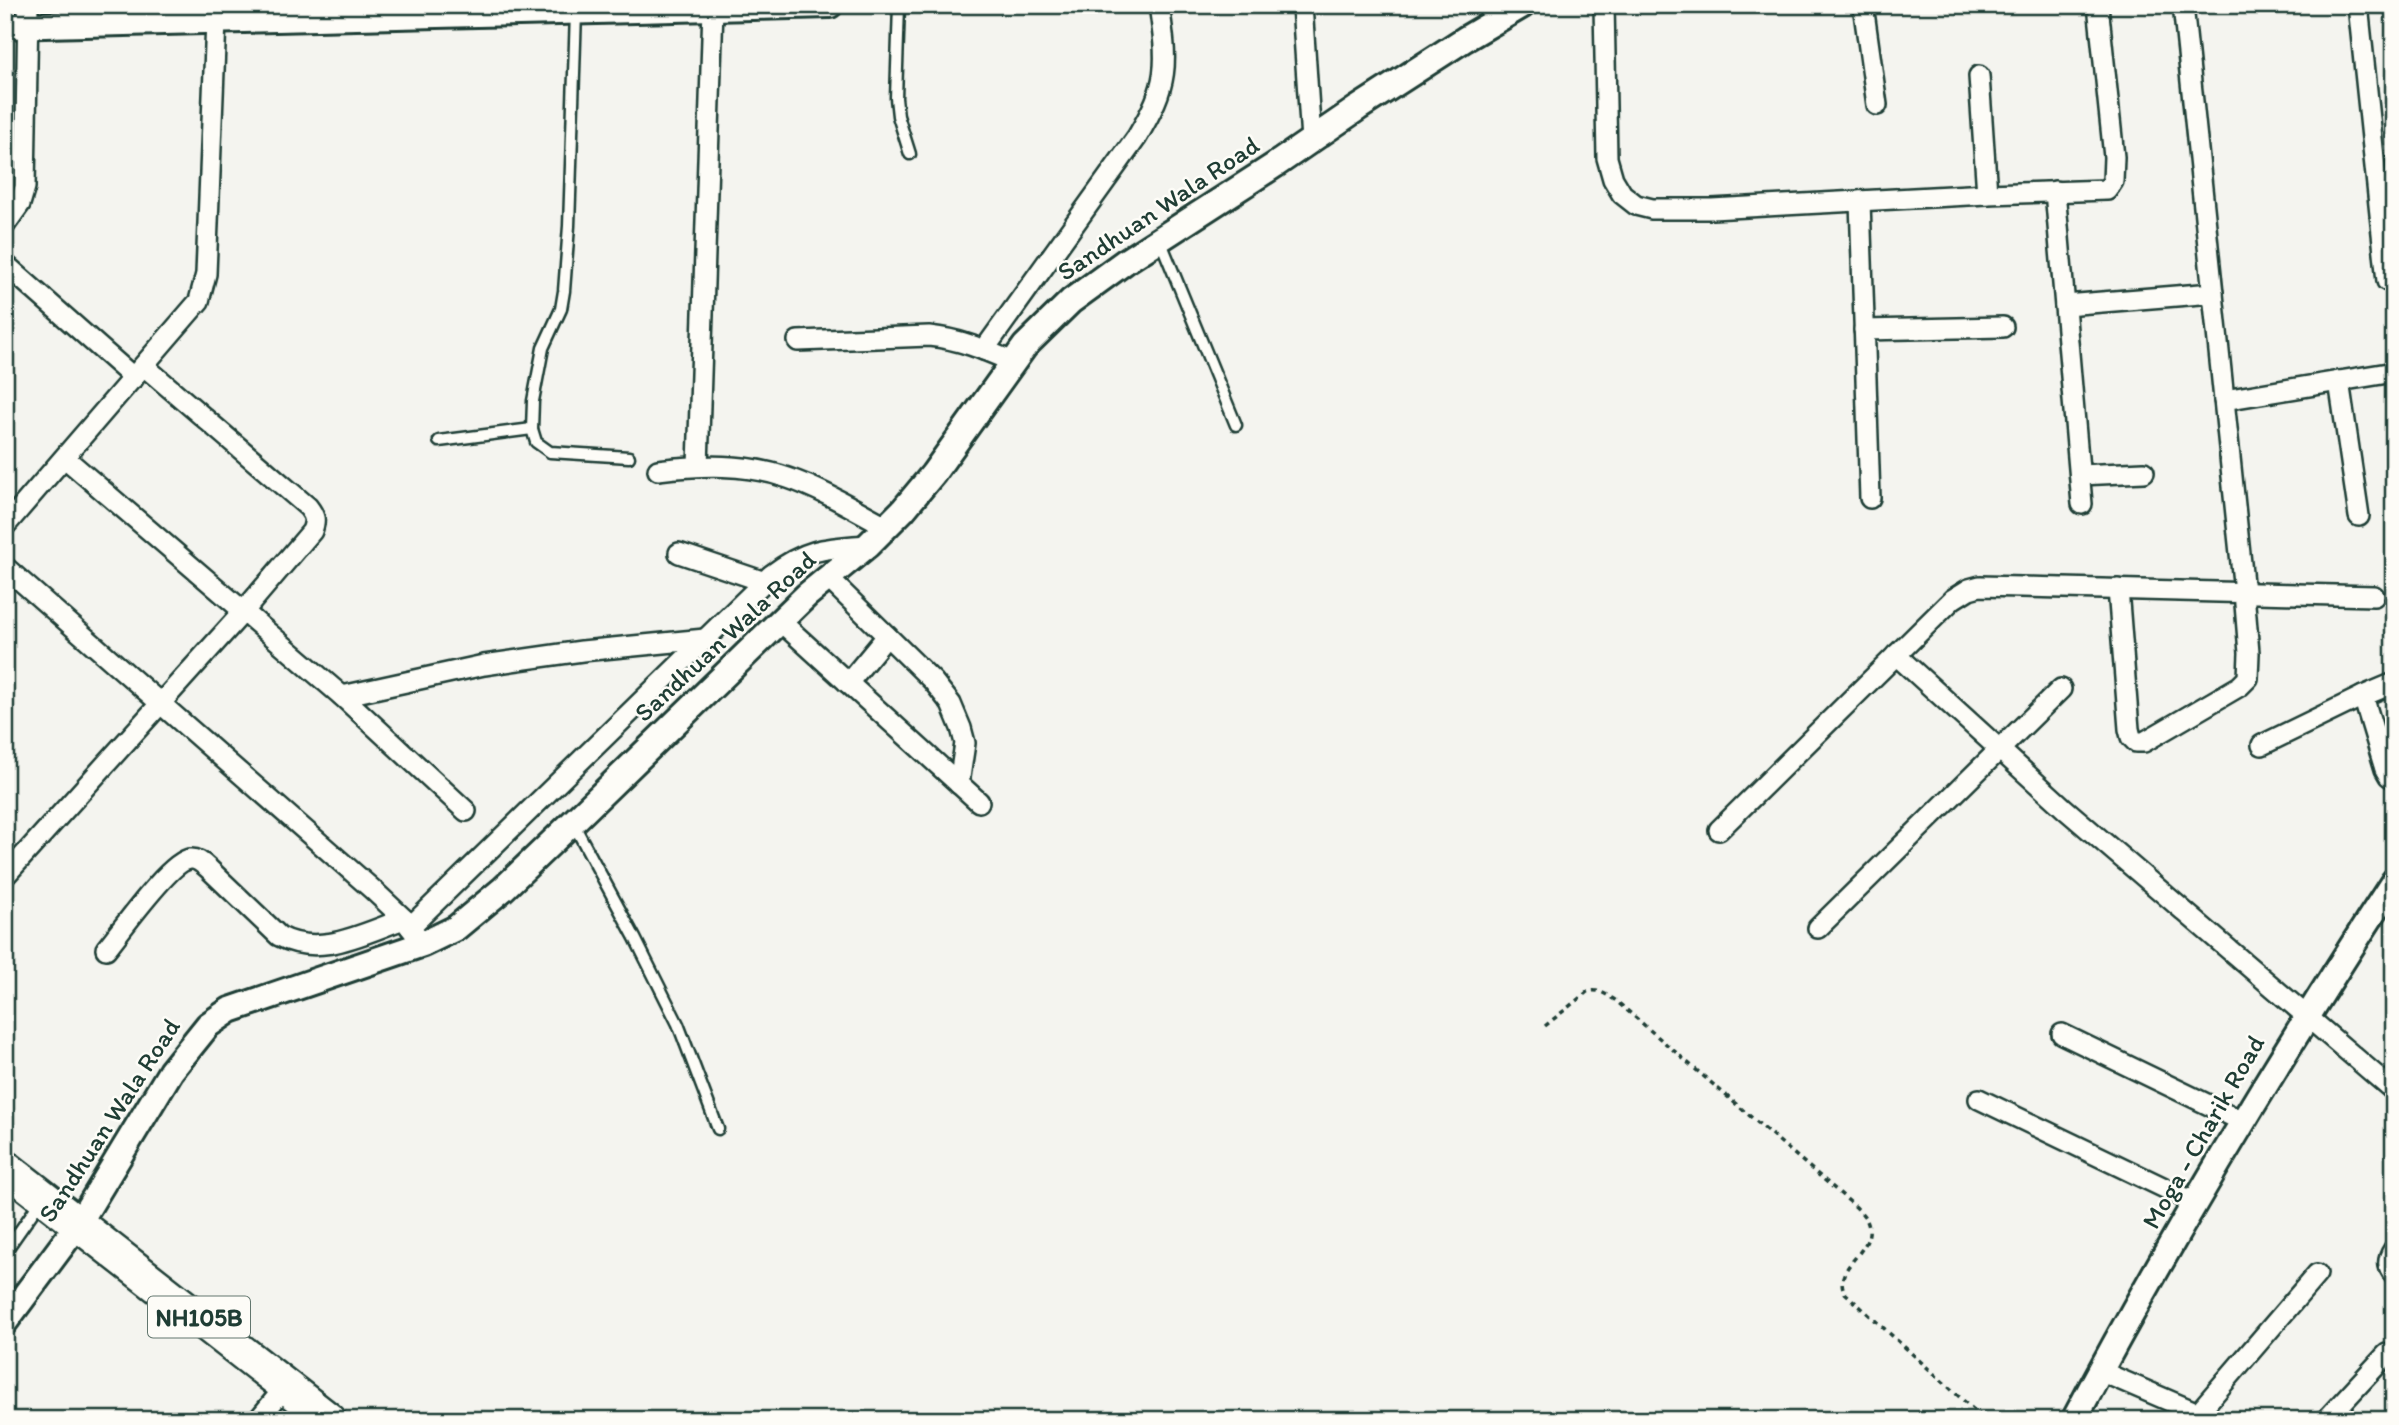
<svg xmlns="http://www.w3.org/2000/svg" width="2399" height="1425" font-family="Itim,sans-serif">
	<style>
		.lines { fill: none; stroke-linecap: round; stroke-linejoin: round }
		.service-casing { stroke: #1f3d34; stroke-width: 15 }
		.minor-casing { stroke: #1f3d34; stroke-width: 24 }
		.tertiary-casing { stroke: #1f3d34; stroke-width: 30 }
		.trunk-casing { stroke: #1f3d34; stroke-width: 38 }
		.path { stroke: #1f3d34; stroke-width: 3.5; stroke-dasharray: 5 5; stroke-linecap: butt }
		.service { stroke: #fdfcf7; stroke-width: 10 }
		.minor { stroke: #fdfcf7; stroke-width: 19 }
		.tertiary { stroke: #fdfcf7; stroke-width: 24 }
		.trunk { stroke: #fdfcf7; stroke-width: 33 }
		.labels { text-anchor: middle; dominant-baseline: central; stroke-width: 5; stroke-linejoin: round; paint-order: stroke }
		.shield { fill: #fdfcf7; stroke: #62766e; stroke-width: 2 }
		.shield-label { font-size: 24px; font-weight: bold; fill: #1f3d34 }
		.street-label { font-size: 26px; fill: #1f3d34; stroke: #fdfcf7 }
	</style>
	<rect width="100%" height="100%" fill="#f4f4ef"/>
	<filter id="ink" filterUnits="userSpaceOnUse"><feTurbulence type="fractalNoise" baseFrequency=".0143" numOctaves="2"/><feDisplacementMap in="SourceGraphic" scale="14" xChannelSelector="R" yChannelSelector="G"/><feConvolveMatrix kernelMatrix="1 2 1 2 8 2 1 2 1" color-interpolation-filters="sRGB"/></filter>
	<g filter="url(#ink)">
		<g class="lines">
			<g class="service-casing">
				<g id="service">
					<path d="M899 5 896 98 898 116 910 154"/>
					<path d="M576 12 569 226 564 291 561 309 543 348 533 401 532 429 536 442 550 452 629 457"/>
					<path d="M1160 240 1236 425"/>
					<path d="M439 441 532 429"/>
					<path d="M573 823 635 938 678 1024 718 1129"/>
					<path d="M5 1252 40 1202"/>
				</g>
			</g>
			<g class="minor-casing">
				<g id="minor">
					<path d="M1302 5 1311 140"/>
					<path d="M1604 5 1607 158 1613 179 1622 194 1636 205 1652 209H1712L1987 194 2107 190 2113 181 2114 157 2098 5"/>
					<path d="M1863 5 1877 105"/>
					<path d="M2358 5 2387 281"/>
					<path d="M1979 76 1987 194"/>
					<path d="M2055 191 2082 504"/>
					<path d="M1860 201 1870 498"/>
					<path d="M5 225 20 204 25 187 28 5"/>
					<path d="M5 264 134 378"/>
					<path d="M2065 305 2213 293"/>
					<path d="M1864 330 2003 327"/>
					<path d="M798 341 929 336C960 339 985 350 1013 362"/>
					<path d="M984 350 1137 137C1169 83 1168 66 1159 5"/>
					<path d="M2339 381 2359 516"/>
					<path d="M2224 400 2394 372"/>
					<path d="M65 458 342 696 466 811"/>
					<path d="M698 466 713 8"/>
					<path d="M658 470C701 465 746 463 788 478 823 490 854 509 886 526"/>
					<path d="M2080 475 2144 472"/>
					<path d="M5 526 199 301 206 274 216 20"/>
					<path d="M679 553 765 582"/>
					<path d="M5 567 372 889 404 919 416 935"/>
					<path d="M828 578 933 681 951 704 961 728 965 743 959 784"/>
					<path d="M2118 589 2129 729 2131 737 2136 742H2144L2240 686 2248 678 2249 653 2244 592 2183 5"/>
					<path d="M780 621 979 802"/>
					<path d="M1896 655 2065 809 2394 1091"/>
					<path d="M848 683 887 636"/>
					<path d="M342 696 484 665 582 651 705 639"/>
					<path d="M2363 696 2385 769 2389 776 2394 779"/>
					<path d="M2262 745 2363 696 2394 683"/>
					<path d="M1719 830 1953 599 1969 589 1980 586 2374 596"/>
					<path d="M5 876 243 612 312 531C316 520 315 516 308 507L144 366"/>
					<path d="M410 927 771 575C807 548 825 548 868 545"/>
					<path d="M1818 928 2061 689"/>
					<path d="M106 949C121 931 170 861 190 859 198 858 203 864 209 869L279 936C320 958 363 933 404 919"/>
					<path d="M2062 1034 2244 1122"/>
					<path d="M1979 1099 2196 1203"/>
					<path d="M2394 1249C2388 1258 2386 1266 2394 1274"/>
					<path d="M2100 1371 2214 1420"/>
					<path d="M2198 1413 2317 1274"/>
					<path d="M258 1420 286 1386"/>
					<path d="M2326 1420 2387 1354"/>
				</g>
			</g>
			<g class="tertiary-casing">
				<g id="tertiary">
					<path d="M5 26 830 5"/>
					<path d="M5 1322 79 1223 171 1071 208 1025 230 1010 423 944 456 928 503 889 572 823 807 595 868 545 903 510 933 474 1025 346 1071 301 1126 261 1275 165 1358 108 1465 39 1523 5"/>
					<path d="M2074 1420C2172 1235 2280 1056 2394 881"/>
				</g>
			</g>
			<g class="trunk-casing">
				<path id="trunk" d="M5 1167 329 1420"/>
			</g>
			<path class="path" d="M1545 1026 1587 992C1598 988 1605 994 1615 1000L1843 1196C1851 1203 1862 1211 1867 1221 1880 1250 1830 1266 1845 1293L1985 1420"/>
			<use href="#service" class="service"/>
			<use href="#minor" class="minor"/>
			<use href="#tertiary" class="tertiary"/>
			<use href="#trunk" class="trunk"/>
		</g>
	</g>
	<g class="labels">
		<rect class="shield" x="148" y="1296.5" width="102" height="41" rx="5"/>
		<g class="shield-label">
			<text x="199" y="1317">NH105B</text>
		</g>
		<g class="street-label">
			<text transform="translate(1158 208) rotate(-34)">Sandhuan Wala Road</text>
			<text transform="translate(725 636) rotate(-43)">Sandhuan Wala Road</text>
			<text transform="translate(109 1120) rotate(-57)">Sandhuan Wala Road</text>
			<text transform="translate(2203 1132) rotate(-60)">Moga - Charik Road</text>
		</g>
	</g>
	<rect width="2399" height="1425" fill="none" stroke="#fdfcf7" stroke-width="28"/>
	<rect x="14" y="14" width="2371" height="1397" fill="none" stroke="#1f3d34" stroke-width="2.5" filter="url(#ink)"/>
</svg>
